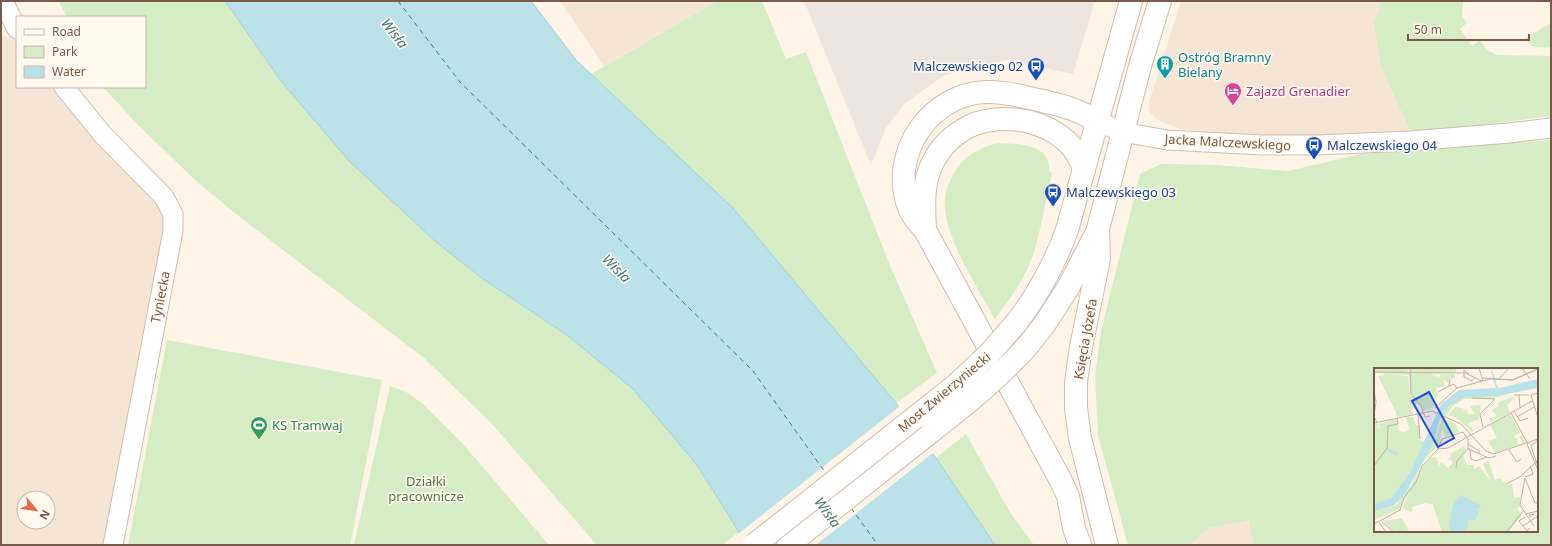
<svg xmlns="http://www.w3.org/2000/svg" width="1552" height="546" font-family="'Noto Sans',sans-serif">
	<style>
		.residential { fill: #f5e5d5; fill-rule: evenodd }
		.industrial { fill: #ede6e0 }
		.green { fill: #d5ecc4; fill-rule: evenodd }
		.water { fill: #bae2e8; stroke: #a0d2da }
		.pier { fill: #fdf4e7 }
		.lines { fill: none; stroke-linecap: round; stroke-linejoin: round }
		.ferry { stroke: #3f7b85; stroke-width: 1; stroke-dasharray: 5 4; stroke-linecap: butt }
		.street-casing { stroke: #d2bdae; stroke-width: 21 }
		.secondary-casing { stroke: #d5bdac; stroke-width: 24 }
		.street { stroke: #fff; stroke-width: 19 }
		.secondary { stroke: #fff; stroke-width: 22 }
		.secondary-bridge-casing { stroke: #d5bdac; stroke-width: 24; stroke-linecap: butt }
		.secondary-bridge { stroke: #fff; stroke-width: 22 }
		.labels { text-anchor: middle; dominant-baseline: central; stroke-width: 3.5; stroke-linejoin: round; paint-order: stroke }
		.culture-label { font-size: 13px; fill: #0d838f; stroke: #fff8ee; text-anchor: start }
		.transit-label { font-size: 13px; fill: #164399; stroke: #fff8ee; text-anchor: start }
		.hotel-label { font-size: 13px; fill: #b23c85; stroke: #fff8ee; text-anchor: start }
		.street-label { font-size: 13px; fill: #78594a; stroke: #fff8ee }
		.leisure-label { font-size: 13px; fill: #27864d; stroke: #fff8ee; text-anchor: start }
		.park-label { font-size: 13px; fill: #51783e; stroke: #fff8ee }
		.water-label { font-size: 14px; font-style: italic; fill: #3f7b85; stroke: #fff8ee }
		.inset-river { fill: none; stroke: #bae2e8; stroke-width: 2 }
		.inset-road { fill: none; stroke: #c4b1a3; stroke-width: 1 }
		.view { fill: #1d4ed8; fill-opacity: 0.15; stroke: #1d4ed8; stroke-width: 2 }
		.inset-edge { fill: none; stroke: #78594a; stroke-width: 2 }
	</style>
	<rect width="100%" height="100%" fill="#fdf4e7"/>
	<g class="residential">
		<path d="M560 1H717L604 66Z"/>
		<path d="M1181 1H1381L1374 22 1411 132 1249 138 1181 129 1159 121 1149 111 1150 99Z"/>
		<path d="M1 35 17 41V87H55L158 202 168 224 105 545H1ZM24 498H48V522H24Z"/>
		<path d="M1250 520 1254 545H1189L1210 528Z"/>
	</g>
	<path class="industrial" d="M804 1H1095L1073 74 1006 60 945 75 905 103 886 128 871 165Z"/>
	<g class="green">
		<path d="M58 1H225L281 81 349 161 436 242 483 279 568 336 633 389 697 465 739 532 722 545H597L491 423 424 358 236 214 194 179 137 124 103 87H145V17H67Z"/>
		<path d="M717 1H762L786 59 806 52 889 263 937 373 896 403 733 208 591 74Z"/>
		<path d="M1381 1H1463L1462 16 1467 23 1460 29 1472 46 1480 40 1487 50 1497 55 1551 56V116L1505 122 1456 131 1411 132 1381 67 1374 22Z"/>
		<path d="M1551 23V47C1540 48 1533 49 1525 39Z"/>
		<path d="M1551 140V545H1254L1249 520 1210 528 1189 545H1128L1098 435 1095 376 1101 331 1140 174 1161 164 1217 165 1288 171 1361 154ZM1375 369H1537V531H1375Z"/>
		<path d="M999 143C1014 144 1040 143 1047 159 1049 163 1049 168 1049 172L1052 173C1046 199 1041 230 1033 255 1025 279 1010 299 995 319 979 290 946 240 945 207 944 196 947 185 953 175 962 157 979 147 999 143Z"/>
		<path d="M167 340 382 380 350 545H128Z"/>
		<path d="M390 386 408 393 423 404 464 445 549 545H354Z"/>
		<path d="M966 434 1011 514 1034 545H995L936 458Z"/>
	</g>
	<path class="water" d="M225 1H531L576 60 733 208 896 403 936 458 995 545H747L697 465 633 389 568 336 483 279 436 242 349 161 281 81Z"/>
	<path class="pier" d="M900 406 934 452 816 545H744L738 534Z"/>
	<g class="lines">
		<g class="ferry">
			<path d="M398 1 460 82 753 371 827 475"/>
			<path d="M851 508 878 545"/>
		</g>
		<g class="street-casing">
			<g id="street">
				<path d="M3 1 17 29"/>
				<path d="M64 87 103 135 164 197 173 214V231L113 545"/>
				<path d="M1097 121 1122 132 1167 140 1262 145H1317L1410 141 1509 133 1551 128"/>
			</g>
		</g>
		<g class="secondary-casing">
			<g id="secondary">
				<path d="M925 230C924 206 922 184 933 162 941 146 954 134 970 126 1010 108 1072 125 1084 170"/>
				<path d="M1017 322C1039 293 1055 263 1067 230L1131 1"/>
				<path d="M1030 343 1044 325 1068 288 1098 230"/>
				<path d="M788 545 933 430"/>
				<path d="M1080 545 1074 528 1068 496 1060 479 925 230C918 222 911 215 908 205 890 153 930 94 986 92 1005 91 1024 97 1043 101 1051 103 1061 105 1069 108 1079 111 1088 116 1097 121"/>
				<path d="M1107 545 1080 438 1076 408V382L1081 347 1099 259 1098 229 1140 66 1160 1"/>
			</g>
		</g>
		<use href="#street" class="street"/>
		<use href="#secondary" class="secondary"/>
		<g class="secondary-bridge-casing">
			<g id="secondary-bridge">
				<path d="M933 430C968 403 1001 376 1030 343"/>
				<path d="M754 545 955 386 989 354 1017 322"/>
			</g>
		</g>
		<use href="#secondary-bridge" class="secondary-bridge"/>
	</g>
	<defs>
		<g id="building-pin" transform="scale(0.9)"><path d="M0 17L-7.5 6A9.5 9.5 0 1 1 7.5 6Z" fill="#0f9aa8" stroke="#fff8ee"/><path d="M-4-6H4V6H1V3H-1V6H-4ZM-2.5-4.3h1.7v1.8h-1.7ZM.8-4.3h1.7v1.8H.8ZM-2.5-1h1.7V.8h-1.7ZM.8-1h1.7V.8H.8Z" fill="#fff"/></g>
		<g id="bus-pin" transform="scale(0.9)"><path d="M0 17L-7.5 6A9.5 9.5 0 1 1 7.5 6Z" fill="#1a4fb4" stroke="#fff8ee"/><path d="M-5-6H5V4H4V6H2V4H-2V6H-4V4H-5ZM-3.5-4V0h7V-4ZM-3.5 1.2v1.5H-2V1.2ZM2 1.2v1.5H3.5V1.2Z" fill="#fff"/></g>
		<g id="hotel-pin" transform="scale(0.9)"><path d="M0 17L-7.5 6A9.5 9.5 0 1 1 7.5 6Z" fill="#d1479c" stroke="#fff8ee"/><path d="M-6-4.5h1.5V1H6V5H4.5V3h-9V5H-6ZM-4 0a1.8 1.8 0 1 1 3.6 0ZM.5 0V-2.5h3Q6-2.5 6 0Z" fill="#fff"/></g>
		<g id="stadium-pin" transform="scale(0.9)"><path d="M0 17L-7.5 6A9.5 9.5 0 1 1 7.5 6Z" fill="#2e9e5b" stroke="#fff8ee"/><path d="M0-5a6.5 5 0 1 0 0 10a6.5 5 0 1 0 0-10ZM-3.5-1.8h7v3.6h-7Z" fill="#fff"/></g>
	</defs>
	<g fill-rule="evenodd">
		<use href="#building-pin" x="1165" y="64"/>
		<use href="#bus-pin" x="1036" y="66"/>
		<use href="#hotel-pin" x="1233" y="91"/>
		<use href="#bus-pin" x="1314" y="145"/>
		<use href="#bus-pin" x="1053" y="192"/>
		<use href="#stadium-pin" x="259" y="425"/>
	</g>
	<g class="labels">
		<g class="culture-label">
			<text x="1178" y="57">Ostróg Bramny<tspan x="1178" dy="15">Bielany</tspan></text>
		</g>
		<g class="transit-label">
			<text x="1023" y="66" text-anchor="end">Malczewskiego 02</text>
			<text x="1327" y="145">Malczewskiego 04</text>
			<text x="1066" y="192">Malczewskiego 03</text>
		</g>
		<g class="hotel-label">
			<text x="1246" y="91">Zajazd Grenadier</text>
		</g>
		<g class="street-label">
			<text transform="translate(1228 142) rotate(3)">Jacka Malczewskiego</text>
			<text transform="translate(160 297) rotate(-79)">Tyniecka</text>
			<text transform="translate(1085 339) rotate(-80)">Księcia Józefa</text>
			<text transform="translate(944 392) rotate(-40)">Most Zwierzyniecki</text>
		</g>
		<g class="leisure-label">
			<text x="272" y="425">KS Tramwaj</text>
		</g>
		<g class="park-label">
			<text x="426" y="481">Działki<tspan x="426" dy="15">pracownicze</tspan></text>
		</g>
		<g class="water-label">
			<text transform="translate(395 33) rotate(52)">Wisła</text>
			<text transform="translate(617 268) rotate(45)">Wisła</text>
			<text transform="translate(828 512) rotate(54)">Wisła</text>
		</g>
	</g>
	<g transform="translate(1374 368)">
		<rect width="164" height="164" fill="#fdf4e7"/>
		<path d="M0 0H35L33 4 36 5V1L42 0H82V5L55 6 66 9V7L81 6V9L73 15 70 11 71 18 62 20 64 27 59 34 62 36 59 40 50 43 45 34 38 39 39 46 24 49 4 8 12 6 34 8 36 27 44 34 37 25 35 7 2 5 0 8ZM135 26 119 30 90 31 79 38 72 48 69 47 76 37 89 29ZM139 29 142 31 140 33 139 30 133 38 136 44 117 54 115 50 121 49 122 47 118 42 125 38 124 34ZM107 37 105 51 93 56 99 61 98 64 82 50 74 47 81 39 89 40 90 43 92 41 94 46H101L96 38ZM136 46 146 65 140 68 142 71 143 69 144 77 149 75 145 68 148 67 151 75 121 85 114 73 123 70 116 56ZM32 49H39L42 57H46V72L50 73 53 68 36 105 24 123 13 133 0 136V98L3 99 0 97V56H4V60H6L4 56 22 51 25 63 31 64 35 61ZM68 49 71 50 65 76 47 96 40 116 25 141 0 152V143L21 138 38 117 50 89 62 70ZM73 52 82 56 85 64 71 69 69 60ZM90 78 92 82 89 87 93 97H100V101L105 98 118 115 109 96 114 92 121 112 126 110 133 117 138 115 140 130 146 129V138L143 141 148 147 133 164H68L59 137 52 135 38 139V145L28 140 47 101 56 90 62 89 65 98 67 94 74 100 78 96V92L73 91 78 89 76 86ZM28 150 35 164H21L9 153Z" fill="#d5ecc4"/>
		<path d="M116 0 120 7 123 18 125 20 164 11V20L123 28 91 29 76 37 66 51 60 73 32 125 19 138 0 143V136L17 130 36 105 67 36 85 22 122 20ZM87 127 108 138 103 140 105 144 101 152 94 151 96 153H93L94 160 88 164H78L75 159 79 137Z" fill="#bae2e8"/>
		<path class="inset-river" d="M66 44 71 36 87 24 127 23 164 15M13 81 24 87M0 139 18 134 34 115 55 73 64 49"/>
		<path class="inset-road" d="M36 0 37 26 47 38 51 49 56 48M105 0 109 13M148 0 156 11M0 4 91 5 108 13M95 6 90 2V9L98 13 101 9M109 10 138 12 164 1M125 11 135 0M76 12 75 18 80 16 83 20M0 22 2 34 0 48 3 55M64 24 75 18M164 25 157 27 164 50M140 27H155M145 27 146 40M98 30 121 31 106 46 109 59M61 40 83 20 116 11 139 12 164 1M140 43 146 53 154 50M44 45 46 71M137 45 154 76M143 49 160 39M0 55 58 43 87 56 112 83 120 86 164 71M164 72 157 78 164 99M94 76 105 83V86M153 76 164 102M64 81 74 80 158 33M94 81 115 90 122 88M96 82 97 91 102 93 113 89M135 82 143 94 147 91M0 98 13 80 14 58 24 56 23 50M151 109 159 106 156 98M151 110 146 137 160 158M151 110 161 135H164M132 116 146 109 164 92M151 146 164 143M151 149 145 153 153 163 156 160M156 149 155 147 160 146 156 149M5 154 12 164M8 154 20 164M0 156 26 142 30 130 42 114 48 98 64 81 68 71 89 64 94 71V81L83 93 82 100M149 158 164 148M133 164 149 143"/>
		<path class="view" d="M55 24 80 70 64 79 38 33Z"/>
		<rect width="164" height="164" class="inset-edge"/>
	</g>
	<rect width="1552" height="546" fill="none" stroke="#78594a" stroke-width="4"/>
	<rect x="16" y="16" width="130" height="72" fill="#fff8ee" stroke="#c9b8ac"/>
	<rect x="24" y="29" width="20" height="6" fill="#ffffff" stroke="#c9b8ac"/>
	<text x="52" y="36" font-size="12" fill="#78594a">Road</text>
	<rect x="24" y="46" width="20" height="12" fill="#d5ecc4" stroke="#c9b8ac"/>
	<text x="52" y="56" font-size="12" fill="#78594a">Park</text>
	<rect x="24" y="66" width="20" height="12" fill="#bae2e8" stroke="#c9b8ac"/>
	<text x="52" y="76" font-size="12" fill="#78594a">Water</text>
	<g transform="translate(36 510) rotate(119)"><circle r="19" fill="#fff8ee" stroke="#c9b8ac"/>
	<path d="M0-3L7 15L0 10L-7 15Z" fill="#ea6848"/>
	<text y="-6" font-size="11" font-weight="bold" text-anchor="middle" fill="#78594a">N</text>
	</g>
	<path d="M1408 34v6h121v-6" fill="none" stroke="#78594a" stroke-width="2"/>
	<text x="1414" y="34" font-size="12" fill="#78594a" stroke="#fff8ee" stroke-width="3" paint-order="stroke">50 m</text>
</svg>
